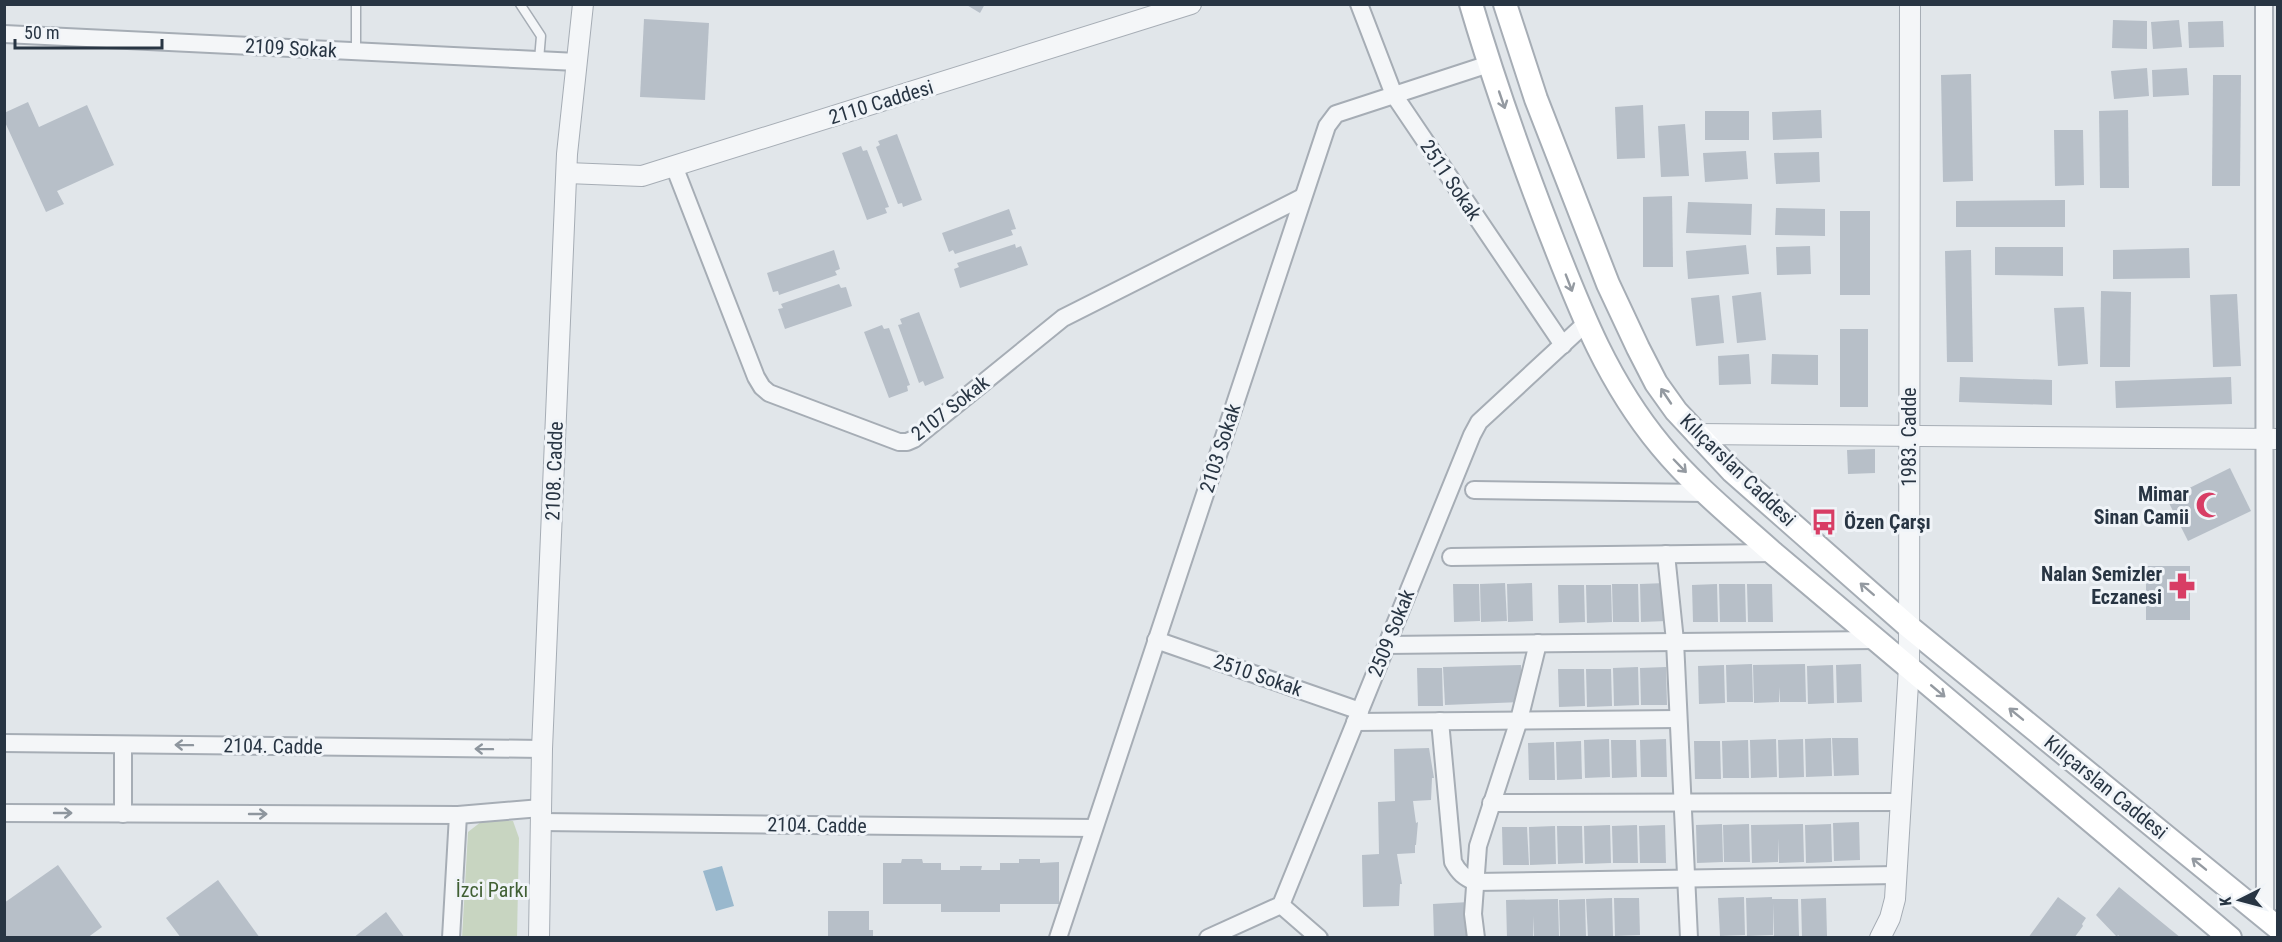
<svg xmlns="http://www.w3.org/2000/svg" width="2282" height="942" font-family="'Roboto Condensed',sans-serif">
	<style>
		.green { fill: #c8d5c1 }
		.water { fill: #99b8cd }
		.building { fill: #b7bfc8 }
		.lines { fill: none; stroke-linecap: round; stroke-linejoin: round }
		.service-casing { stroke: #a6adb5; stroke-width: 11 }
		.minor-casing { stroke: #a6adb5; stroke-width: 20 }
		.tertiary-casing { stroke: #a6adb5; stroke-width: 22 }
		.secondary-casing { stroke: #a6adb5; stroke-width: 26 }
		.service { stroke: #f4f6f8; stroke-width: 8 }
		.minor { stroke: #f4f6f8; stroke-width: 16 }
		.tertiary { stroke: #f4f6f8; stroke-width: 20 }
		.secondary { stroke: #fff; stroke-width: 22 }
		.oneway { stroke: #949aa1 }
		.oneway2 { stroke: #8e969e }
		.labels { text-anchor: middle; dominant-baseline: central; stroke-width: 6; stroke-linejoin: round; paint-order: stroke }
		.street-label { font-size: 20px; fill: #283543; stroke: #f0f4f8 }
		.poi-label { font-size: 20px; font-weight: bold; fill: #283543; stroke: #f0f4f8; text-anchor: end }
		.park-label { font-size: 20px; fill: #416034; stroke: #f0f4f8 }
	</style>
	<rect width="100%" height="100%" fill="#e1e6ea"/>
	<path class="green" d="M486 818 513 821 519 838 517 937 462 938 468 832Z"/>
	<path class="water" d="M722 866 734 906 716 911 703 871Z"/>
	<g class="building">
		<path d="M965 4H985L980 13Z"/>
		<path d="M644 19 709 23 705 100 640 97Z"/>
		<path d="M2113 20 2147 21V49L2112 48Z"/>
		<path d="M2179 20 2182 47 2153 49 2151 22Z"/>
		<path d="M2223 21 2224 47 2189 48 2188 22Z"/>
		<path d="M2147 68 2149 96 2114 99 2111 71Z"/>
		<path d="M2187 68 2189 95 2153 97 2152 70Z"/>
		<path d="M1971 74 1973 181 1943 182 1941 75Z"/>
		<path d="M2213 75H2241L2240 186H2212Z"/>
		<path d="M28 102 39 127 87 105 114 165 57 191 64 204 46 212 4 120V113Z"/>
		<path d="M1643 105 1645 158 1617 159 1615 107Z"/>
		<path d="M1821 110 1822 138 1773 140 1772 112Z"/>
		<path d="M2128 110 2129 188H2100L2099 111Z"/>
		<rect x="1705" y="111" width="44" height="29"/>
		<path d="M1685 124 1689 176 1661 177 1658 126Z"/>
		<path d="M2054 130H2083L2084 185 2055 186Z"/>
		<path d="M897 134 922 200 903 207 902 203 898 204 876 147 880 145 878 141Z"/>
		<path d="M861 146 863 151 867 150 889 207 885 208 887 213 867 220 842 153Z"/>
		<path d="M1746 151 1748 179 1705 182 1703 153Z"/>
		<path d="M1819 152 1820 182 1776 184 1774 153Z"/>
		<path d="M1672 196 1673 267H1643V197Z"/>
		<path d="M2065 200V227H1956V201Z"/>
		<path d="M1688 202 1752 204 1751 235 1686 233Z"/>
		<path d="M1776 208 1825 209V236L1775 235Z"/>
		<path d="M1009 209 1016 229 1011 230 1013 235 955 254 953 250 949 252 942 233Z"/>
		<rect x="1840" y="211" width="30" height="84"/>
		<path d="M1015 244 1016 248 1021 246 1028 265 960 288 954 269 959 267 957 263Z"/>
		<path d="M1746 245 1749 274 1688 279 1686 251Z"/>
		<path d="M1810 246 1811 274 1777 275 1776 247Z"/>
		<path d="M1995 247H2063V276L1995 275Z"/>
		<path d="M2189 248 2190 278 2113 279V250Z"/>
		<path d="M834 250 840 269 835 271 837 275 779 295 778 291 773 292 767 273Z"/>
		<path d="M1971 250 1973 362H1947L1945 251Z"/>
		<path d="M839 284 841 288 846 287 852 306 785 329 778 309 783 308 781 304Z"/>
		<path d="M2101 291 2131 292 2130 367H2100Z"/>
		<path d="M1761 292 1766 340 1737 343 1732 296Z"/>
		<path d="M2237 294 2241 366 2213 367 2210 295Z"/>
		<path d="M1719 295 1724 343 1696 346 1691 298Z"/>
		<path d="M2084 307 2088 364 2058 366 2054 308Z"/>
		<path d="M919 312 944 378 925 386 923 381 919 383 898 325 902 324 900 319Z"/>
		<path d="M882 325 884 329 889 328 910 385 907 386 908 391 889 398 864 332Z"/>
		<rect x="1840" y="329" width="28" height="78"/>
		<path d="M1749 354 1751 384 1719 385 1718 356Z"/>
		<path d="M1772 354 1818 355V385L1771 384Z"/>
		<path d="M1960 377 2052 380V405L1959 402Z"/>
		<path d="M2231 377 2232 404 2116 408 2115 381Z"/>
		<path d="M1875 449V473L1848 474 1847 450Z"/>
		<path d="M2230 468 2251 511 2188 541 2167 499Z"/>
		<rect x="2146" y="566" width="44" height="54"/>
		<path d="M1505 583 1507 621 1481 622 1480 584Z"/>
		<path d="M1532 583 1533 621 1508 622 1507 584Z"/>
		<path d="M1666 583 1667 621 1641 622 1640 584Z"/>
		<path d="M1453 584H1479L1480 621 1454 622Z"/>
		<path d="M1612 584H1638L1639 622H1613Z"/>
		<path d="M1717 584 1718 622H1693L1692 585Z"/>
		<path d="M1719 584H1745L1746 622H1720Z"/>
		<path d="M1747 584H1772L1773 622H1748Z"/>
		<path d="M1558 585H1584L1585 622 1559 623Z"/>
		<path d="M1586 585H1611L1612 622 1587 623Z"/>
		<path d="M1752 664 1753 702H1727L1726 665Z"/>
		<path d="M1805 664 1806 702H1780V687L1779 702 1754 703 1753 665Z"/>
		<path d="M1861 664 1862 702 1837 703 1836 665Z"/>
		<path d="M1521 665 1522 702 1445 705 1443 667Z"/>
		<path d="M1724 665 1725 703 1699 704 1698 666Z"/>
		<path d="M1833 665 1834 703 1808 704 1807 666Z"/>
		<path d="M1638 667 1639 705 1614 706 1613 668Z"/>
		<path d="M1666 667 1667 705H1641L1640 668Z"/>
		<path d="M1417 668H1442L1443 706H1418Z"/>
		<path d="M1558 669H1584L1585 706 1559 707Z"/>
		<path d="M1586 669H1611L1612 706 1587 707Z"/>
		<path d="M1831 738 1832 776 1806 777 1805 739Z"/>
		<path d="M1832 738H1858L1859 775 1834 776Z"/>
		<path d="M1609 739 1610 777 1585 778 1584 740Z"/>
		<path d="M1666 739 1667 777H1641L1640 740Z"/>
		<path d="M1776 739 1777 777 1751 778 1750 740Z"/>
		<path d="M1803 739 1804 777 1779 778 1778 740Z"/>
		<path d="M1611 740H1636L1637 777 1612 778Z"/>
		<path d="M1748 740 1749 778H1723L1722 741Z"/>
		<path d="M1581 741 1582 779 1557 780 1556 742Z"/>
		<path d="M1694 741H1720L1721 779H1695Z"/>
		<path d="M1554 742 1555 780H1529L1528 743Z"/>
		<path d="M1429 748 1434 778H1432L1431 800 1413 801 1416 823 1418 822 1416 845H1415V853L1397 854 1402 884H1400L1399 906 1363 907 1362 855 1379 854 1378 802 1395 801 1394 749Z"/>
		<path d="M1859 822 1860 860 1834 861 1833 823Z"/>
		<path d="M1722 824 1723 862 1697 863 1696 825Z"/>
		<path d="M1749 824 1750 862H1724L1723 825Z"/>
		<path d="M1803 824 1804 862 1779 863 1778 838V862L1752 863 1751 825Z"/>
		<path d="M1831 824 1832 862 1806 863 1805 825Z"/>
		<path d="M1610 825 1611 863 1585 864 1584 826Z"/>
		<path d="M1637 825 1638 863H1613L1612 826Z"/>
		<path d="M1665 825 1666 863H1640L1639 826Z"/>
		<path d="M1555 826 1556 864 1530 865 1529 827Z"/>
		<path d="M1557 826H1582L1583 863 1558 864Z"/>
		<path d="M1502 827H1527L1529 865H1503Z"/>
		<path d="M902 859H922L923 863H941V870H960V866H982L981 870H1000V863H1019V859H1040V863L1059 862V904H1000V912H941V904H883V863H901Z"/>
		<path d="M58 865 102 927 87 938H4V903Z"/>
		<path d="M218 880 260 938H181L166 918Z"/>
		<path d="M2119 887 2159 920 2181 938H2121L2118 935 2117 937 2096 915Z"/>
		<path d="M1744 897 1745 935 1720 936 1718 898Z"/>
		<path d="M1772 897V899H1798L1799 936 1774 937 1773 903V935L1747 936 1746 898Z"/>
		<path d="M2058 897 2086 918 2082 924 2083 926 2074 938H2028Z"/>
		<path d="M1612 898 1613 936 1588 937 1586 899Z"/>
		<path d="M1614 898H1639L1640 935 1615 936Z"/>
		<path d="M1826 898 1827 936 1802 937 1801 899Z"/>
		<path d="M1558 899 1559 937 1534 938 1533 916V937L1507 938 1506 900Z"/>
		<path d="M1585 899 1586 937H1560L1559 900Z"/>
		<path d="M1469 902 1471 938H1434L1433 904Z"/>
		<path d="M828 911H869V930H873V938H828Z"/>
		<path d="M386 912 405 938H353Z"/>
	</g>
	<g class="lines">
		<g class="service-casing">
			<g id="service">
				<path d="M520 4 541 36 539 60"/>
				<path d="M356 51V4"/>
			</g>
		</g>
		<g class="minor-casing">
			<g id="minor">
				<path d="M1359 4 1394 95 1563 345"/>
				<path d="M2264 4 2265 918"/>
				<path d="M4 34 577 62"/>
				<path d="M674 166 756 377 762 387 769 393 899 442H907L914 439 1063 318 1303 197"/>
				<path d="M1474 490 1706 493"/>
				<path d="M1666 554 1675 641 1689 938"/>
				<path d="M1451 557 1773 553"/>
				<path d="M1156 640 1360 711"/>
				<path d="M1386 645 1876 640"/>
				<path d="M1440 721 1453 862C1459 873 1464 877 1475 882L1896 875"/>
				<path d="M1355 722 1678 719"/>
				<path d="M4 743 542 749"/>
				<path d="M1491 803 1901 802"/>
				<path d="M4 813 458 815 541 808"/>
				<path d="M123 814V745"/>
				<path d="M541 822 1094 828"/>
				<path d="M1281 905 1319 938"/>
				<path d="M451 938 458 815"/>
				<path d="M1058 938 1327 126 1336 114 1489 64"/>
				<path d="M1208 938 1281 905 1472 435 1479 422 1585 324"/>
				<path d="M1476 938 1473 914 1478 846 1519 720 1538 643"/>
			</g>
		</g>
		<g class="tertiary-casing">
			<g id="tertiary">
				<path d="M567 173 642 176 1191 4"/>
				<path d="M1696 434 2278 439"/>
				<path d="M539 938 542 749 567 154 583 4"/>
				<path d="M1880 938 1890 918 1895 899 1909 667 1910 4"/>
			</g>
		</g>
		<g class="secondary-casing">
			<g id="secondary">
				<path d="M1471 4C1494 82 1521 158 1550 233 1580 310 1607 381 1661 446 1694 486 1735 519 1773 553L2230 938"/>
				<path d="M1505 4 1536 99 1608 284 1638 348 1656 383 1676 411 1732 471 1908 626 2278 928"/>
			</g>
		</g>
		<use href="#service" class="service"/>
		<use href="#minor" class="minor"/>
		<use href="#tertiary" class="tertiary"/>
		<use href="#secondary" class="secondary"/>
	</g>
	<defs><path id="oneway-shaft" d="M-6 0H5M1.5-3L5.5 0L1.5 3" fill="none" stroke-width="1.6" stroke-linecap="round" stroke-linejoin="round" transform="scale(1.5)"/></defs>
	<g class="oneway">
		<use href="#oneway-shaft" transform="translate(1502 100) rotate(71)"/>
		<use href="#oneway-shaft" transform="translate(1569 283) rotate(69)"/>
		<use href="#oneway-shaft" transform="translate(1666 396) rotate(-124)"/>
		<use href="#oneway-shaft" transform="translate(1680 466) rotate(46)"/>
		<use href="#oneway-shaft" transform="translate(1867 589) rotate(-139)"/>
		<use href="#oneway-shaft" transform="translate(1938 691) rotate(40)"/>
		<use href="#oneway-shaft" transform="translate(2016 714) rotate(-141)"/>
		<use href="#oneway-shaft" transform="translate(2199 864) rotate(-141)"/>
	</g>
	<g class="oneway2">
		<use href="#oneway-shaft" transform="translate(184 745) rotate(-179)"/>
		<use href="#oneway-shaft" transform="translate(484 749) rotate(-179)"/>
		<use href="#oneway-shaft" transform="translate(63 813)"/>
		<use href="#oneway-shaft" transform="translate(258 814)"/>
	</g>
	<defs>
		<g id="mosque-bare" transform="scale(2.07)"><path d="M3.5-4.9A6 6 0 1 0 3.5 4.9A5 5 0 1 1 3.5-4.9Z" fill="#d83d65" stroke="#f0f4f8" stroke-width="2.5" paint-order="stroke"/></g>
		<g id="bus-bare" transform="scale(2.07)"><path d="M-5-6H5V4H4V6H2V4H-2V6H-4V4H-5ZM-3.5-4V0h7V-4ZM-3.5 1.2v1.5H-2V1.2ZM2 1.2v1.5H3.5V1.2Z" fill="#d83d65" stroke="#f0f4f8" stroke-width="2.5" paint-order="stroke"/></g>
		<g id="pharmacy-bare" transform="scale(2.07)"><path d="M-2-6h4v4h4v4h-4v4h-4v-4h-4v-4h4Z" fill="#d83d65" stroke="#f0f4f8" stroke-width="2.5" paint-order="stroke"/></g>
	</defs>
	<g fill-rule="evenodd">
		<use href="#mosque-bare" x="2209" y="505"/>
		<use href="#bus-bare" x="1824" y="522"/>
		<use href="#pharmacy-bare" x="2182" y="586"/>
	</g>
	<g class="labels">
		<g class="street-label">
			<text transform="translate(291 48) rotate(3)">2109 Sokak</text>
			<text transform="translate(881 102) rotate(-17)">2110 Caddesi</text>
			<text transform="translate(1451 180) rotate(56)">2511 Sokak</text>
			<text transform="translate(950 408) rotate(-38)">2107 Sokak</text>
			<text transform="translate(1909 437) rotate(-90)">1983. Cadde</text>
			<text transform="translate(1220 448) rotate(-72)">2103 Sokak</text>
			<text transform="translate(1738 470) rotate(44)">Kılıçarslan Caddesi</text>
			<text transform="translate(554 471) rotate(-88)">2108. Cadde</text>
			<text transform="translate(1391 633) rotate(-68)">2509 Sokak</text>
			<text transform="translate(1258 675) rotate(19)">2510 Sokak</text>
			<text transform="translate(273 746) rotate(1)">2104. Cadde</text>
			<text transform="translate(2106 787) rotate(39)">Kılıçarslan Caddesi</text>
			<text transform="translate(817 825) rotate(1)">2104. Cadde</text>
		</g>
		<g class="poi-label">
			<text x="2189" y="494">Mimar<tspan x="2189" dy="23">Sinan Camii</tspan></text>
			<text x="1844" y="522" text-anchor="start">Özen Çarşı</text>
			<text x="2162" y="574">Nalan Semizler<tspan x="2162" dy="23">Eczanesi</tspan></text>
		</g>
		<g class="park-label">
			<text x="492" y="890">İzci Parkı</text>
		</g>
	</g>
	<rect width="2282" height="942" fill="none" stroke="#283543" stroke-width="12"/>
	<g transform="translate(2240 900) rotate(264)" stroke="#f0f4f8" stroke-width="4.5" paint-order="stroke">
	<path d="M0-4.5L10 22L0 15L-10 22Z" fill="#283543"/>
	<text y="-9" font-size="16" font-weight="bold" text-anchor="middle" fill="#283543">K</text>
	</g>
	<path d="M15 39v9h147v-9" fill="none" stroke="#283543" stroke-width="3"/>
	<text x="24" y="39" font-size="18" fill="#283543" stroke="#f0f4f8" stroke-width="4.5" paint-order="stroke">50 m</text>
</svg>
